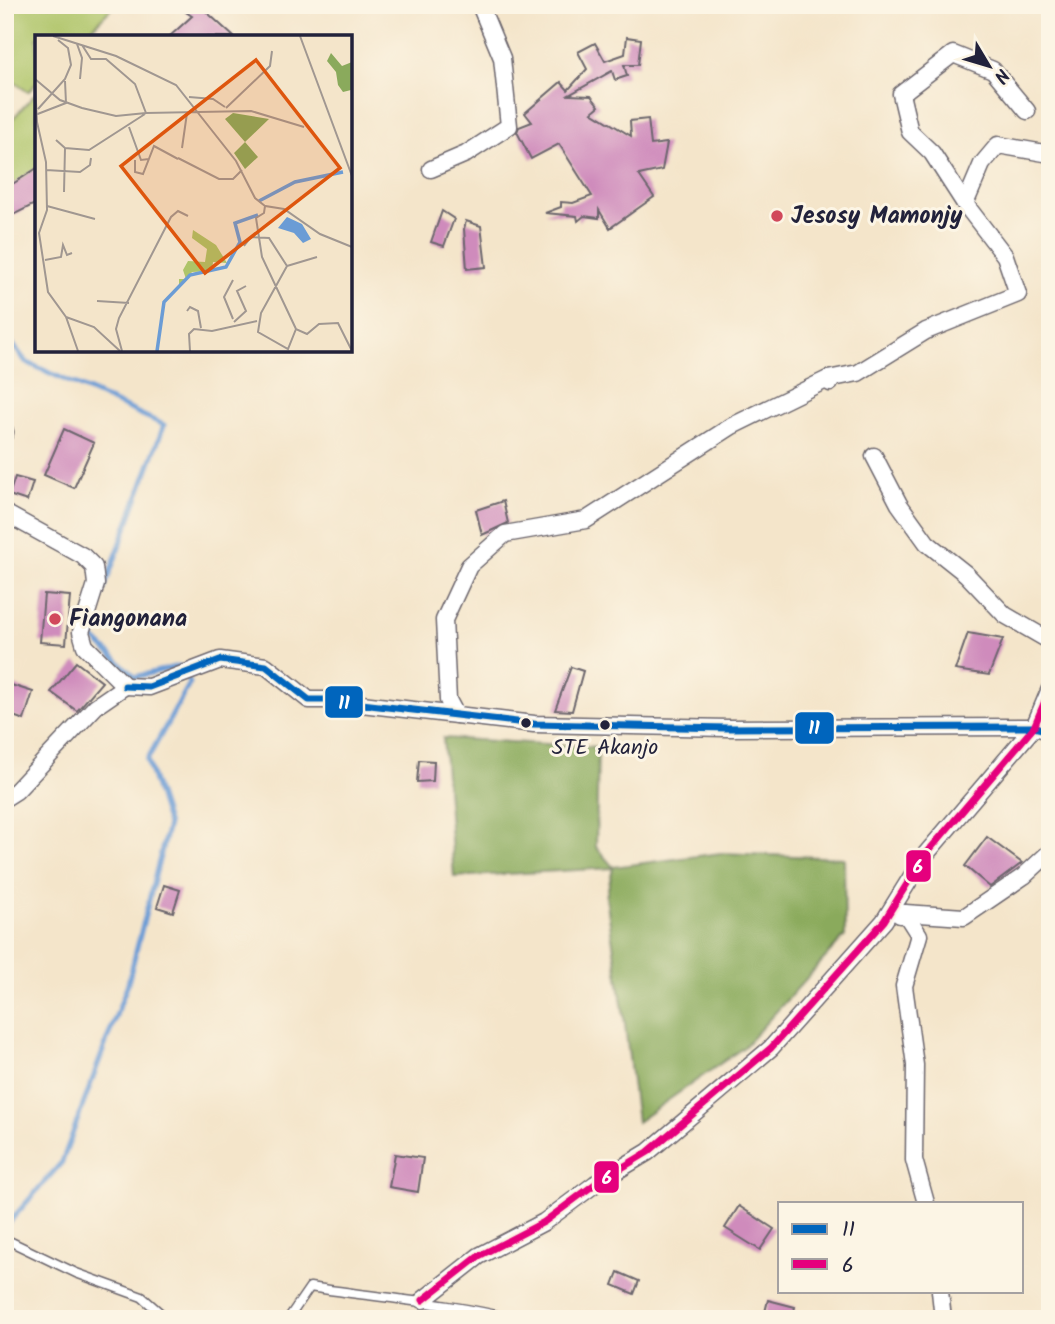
<svg xmlns="http://www.w3.org/2000/svg" width="1055" height="1324" font-family="Kalam,sans-serif">
	<style>
		.green { fill: #aec468; stroke: #687352; stroke-width: 2 }
		.forest { fill: #8aaa5c; stroke: #56664c; stroke-width: 2 }
		.lines { fill: none; stroke-linecap: round; stroke-linejoin: round }
		.stream { stroke: #6b9cd5; stroke-width: 5 }
		.building { fill: #cf8bbc }
		.lane-casing { stroke: #6c666d; stroke-width: 11 }
		.street-casing { stroke: #6c666d; stroke-width: 19 }
		.lane { stroke: #fff; stroke-width: 8 }
		.street { stroke: #fff; stroke-width: 16 }
		.bus-1-casing { stroke: #fcf5e5; stroke-width: 12 }
		.bus-2-casing { stroke: #fcf5e5; stroke-width: 12 }
		.bus-1 { stroke: #0065bd; stroke-width: 7 }
		.bus-2 { stroke: #e5007d; stroke-width: 7 }
		.poi-dot { fill: #d1495b; stroke: #fcf5e5; stroke-width: 2.5 }
		.bus-dot { fill: #22223b; stroke: #fcf5e5; stroke-width: 2.5 }
		.labels { text-anchor: middle; dominant-baseline: central; stroke-width: 6; stroke-linejoin: round; paint-order: stroke }
		.bus-label { font-size: 22px; fill: #22223b; stroke: #fcf5e5 }
		.poi-label { font-size: 24px; font-weight: bold; fill: #22223b; stroke: #fcf5e5; text-anchor: start }
		.inset-river { fill: none; stroke: #6b9cd5; stroke-width: 3.5 }
		.inset-road { fill: none; stroke: #a09791; stroke-width: 2 }
		.view { fill: #de560e; fill-opacity: 0.15; stroke: #de560e; stroke-width: 3.5 }
		.inset-edge { fill: none; stroke: #22223b; stroke-width: 3.5 }
		.line-badge { stroke: #fcf5e5; stroke-width: 2.5 }
		.badge-label { font-size: 19px; text-anchor: middle; font-weight: bold; fill: #fff }
	</style>
	<rect width="100%" height="100%" fill="#fcf5e5"/>
	<filter id="ink" filterUnits="userSpaceOnUse"><feTurbulence type="fractalNoise" baseFrequency=".0143" numOctaves="2"/><feDisplacementMap in="SourceGraphic" scale="14" xChannelSelector="R" yChannelSelector="G"/><feConvolveMatrix kernelMatrix="1 2 1 2 8 2 1 2 1" color-interpolation-filters="sRGB"/></filter>
	<filter id="wash" filterUnits="userSpaceOnUse"><feTurbulence type="fractalNoise" baseFrequency=".00686" numOctaves="4" result="noise"/><feDisplacementMap in="SourceGraphic" scale="28" xChannelSelector="R" yChannelSelector="G"/><feGaussianBlur stdDeviation="1.57" result="paint"/><feColorMatrix in="noise" values="0 0 0 0 0 0 0 0 0 0 0 0 0 0 0 0 0 1.4 0 .05"/><feComposite in="paint" operator="in"/></filter>
	<g filter="url(#wash)">
		<rect width="100%" height="100%" fill="#f4e5ca"/>
		<g class="green">
			<path d="M16 5H115L83 37H37V83L28 92 8 78 10 73 5 69V21Z"/>
			<path d="M37 92V202L25 205 5 168V127Z"/>
		</g>
		<path class="forest" d="M443 738 598 747 596 847 613 867 721 853 844 858 845 936 744 1047 637 1122 624 1017 606 897 613 868 454 877Z"/>
		<g class="lines">
			<g class="stream">
				<path d="M5 12 10 5"/>
				<path d="M5 334 26 362 164 425 91 624"/>
				<path d="M5 1227 62 1162 128 983 168 825 147 760 190 683 179 666 135 677 88 633"/>
			</g>
		</g>
		<g id="blocks">
			<g class="building">
				<path d="M193 5H199L234 37H169L192 16 186 12Z"/>
				<path d="M627 37 641 39 638 65H624L627 76 615 80 612 71 569 95 591 96 599 106 592 112 631 136 630 121 648 119 651 145 667 143 662 170 639 175 654 197 610 228 599 210V218L584 216 578 221 577 216 545 213 561 207V202L573 203 592 196 559 144 531 159 517 132 519 127 532 122 525 113 561 82 568 90 587 69 578 52 595 43 605 61 625 54Z"/>
				<path d="M37 168V203L5 219V189Z"/>
				<path d="M442 211 454 219 444 246 431 242Z"/>
				<path d="M466 221 481 226 486 267 467 269 464 229Z"/>
				<path d="M64 429 94 443 74 488 44 475Z"/>
				<path d="M15 477 33 482 27 501 9 495Z"/>
				<path d="M503 501 508 523 482 535 476 510Z"/>
				<path d="M44 594 70 596 66 644 40 642Z"/>
				<path d="M968 633 1003 639 989 675 955 670Z"/>
				<path d="M76 662 102 682 77 711 51 692Z"/>
				<path d="M571 667 583 671 572 711 555 710Z"/>
				<path d="M8 684 33 692 24 720 5 713V692Z"/>
				<path d="M419 760 434 761 433 781 417 782Z"/>
				<path d="M987 837 1022 863 990 887 965 866Z"/>
				<path d="M164 885 180 890 173 912 157 907Z"/>
				<path d="M395 1154 423 1158 418 1192 389 1187Z"/>
				<path d="M739 1206 774 1229 760 1250 725 1228Z"/>
				<path d="M618 1272 639 1281 634 1294 613 1285Z"/>
				<path d="M768 1300 795 1307 792 1319 764 1316Z"/>
			</g>
		</g>
	</g>
	<g filter="url(#ink)">
		<use href="#blocks" fill-opacity="0" stroke="#6c666d" stroke-width="2"/>
		<g class="lines">
			<g class="lane-casing">
				<g id="lane">
					<path d="M5 1239 76 1273 142 1297 167 1319"/>
					<path d="M288 1319 310 1287C378 1298 446 1302 513 1319"/>
				</g>
			</g>
			<g class="street-casing">
				<g id="street">
					<path d="M431 169 466 154 509 126 502 58 480 5"/>
					<path d="M965 204 982 164 998 145 1050 154"/>
					<path d="M828 379 858 373 926 331 1018 294 1005 256 965 204 932 153 910 132 901 94 953 54 993 70 1027 111"/>
					<path d="M5 431V433"/>
					<path d="M874 456 899 504 927 543 966 574 1005 615 1050 641"/>
					<path d="M5 513 83 556 94 567 96 584 81 632 85 646 125 686 96 706 16 791 5 798"/>
					<path d="M125 686 149 687 220 660 266 666 309 700H327L534 724 727 728 1034 727 1050 731"/>
					<path d="M456 715 448 700 444 620 469 566 505 534 586 520 732 426 828 379 830 383"/>
					<path d="M905 913 919 935 904 986 915 1065 914 1160 926 1203"/>
					<path d="M900 915 905 913 964 917 1024 876 1050 852"/>
					<path d="M940 1291 943 1319"/>
					<path d="M423 1300 479 1256 544 1222 595 1184 648 1152 771 1048 884 921 925 855 1034 727 1050 689"/>
				</g>
			</g>
			<use href="#lane" class="lane"/>
			<use href="#street" class="street"/>
			<g class="bus-1-casing">
				<path id="bus-1" d="M125 686 149 687 220 660 266 666 309 700H327L534 724 727 728 1034 727 1050 731"/>
			</g>
			<g class="bus-2-casing">
				<path id="bus-2" d="M423 1300 479 1256 544 1222 595 1184 648 1152 771 1048 884 921 925 855 1034 727 1050 689"/>
			</g>
			<use href="#bus-1" class="bus-1"/>
			<use href="#bus-2" class="bus-2"/>
		</g>
	</g>
	<g class="poi-dot">
		<circle cx="777" cy="216" r="7"/>
		<circle cx="55" cy="619" r="7"/>
	</g>
	<g class="bus-dot">
		<circle cx="526" cy="723" r="6"/>
		<circle cx="605" cy="725" r="6"/>
	</g>
	<g class="labels">
		<g class="bus-label">
			<text x="605" y="748">STE Akanjo</text>
		</g>
		<g class="poi-label">
			<text x="791" y="216">Jesosy Mamonjy</text>
			<text x="69" y="619">Fiangonana</text>
		</g>
	</g>
	<g transform="translate(35 35)">
		<rect width="317" height="317" fill="#f4e5ca"/>
		<path d="M158 195 181 210 192 228 178 227 177 236 157 237 152 244 144 251V244H151L148 235 153 226 170 227 172 214 157 203Z" fill="#aec468"/>
		<path d="M296 18 307 31 317 27 316 55 308 57 303 50 301 37 292 26ZM198 78 234 84 210 107 223 122 210 134 199 118 210 107 190 84Z" fill="#8aaa5c"/>
		<path d="M252 182 267 189 276 204 268 208 259 198 243 193Z" fill="#6b9cd5"/>
		<path class="inset-river" d="M224 166 260 147 308 137M122 316 129 267 155 240 191 232 205 207 200 188 223 180"/>
		<path class="inset-road" d="M18 1 81 21 141 50 201 126 220 163 230 171M265 1 317 141M42 9 47 23 45 44M47 10 56 24H71L100 49 111 78 216 76 269 92M0 44 25 65 47 73 81 81 111 78M0 48 2 87 11 127 12 175 4 198 13 257 31 282 43 316M154 62 178 64 190 72M191 73 235 31 237 16M3 74 30 44 36 30 33 13 23 5M0 80 31 68 30 46M94 92 106 125 114 124M21 105 30 113 54 115 110 79M147 113 152 78M143 123 184 144H198L207 135M100 125V137L108 139 119 111 143 124M11 135 45 137 55 130 56 123M29 157 30 113M12 171 60 184M209 211 216 202 234 203 252 231 226 278 223 297 253 314 261 294 272 299 284 289 303 288 317 316M10 225 26 222 28 210 32 220 37 218M252 231 282 222M198 245 189 262 198 284M62 266 94 268M152 276 155 272 163 276 166 293M31 282 59 292 85 316M199 287 211 276 202 256 211 251M261 294 227 222 221 183 229 178 230 171 249 174 285 199 317 212M87 316 81 294 84 283 136 182 143 176 153 181M155 316 154 299 159 294 177 296 222 286"/>
		<path class="view" d="M221 25 305 133 170 238 86 131Z"/>
		<rect width="317" height="317" class="inset-edge"/>
	</g>
	<g class="line-badge">
		<rect x="324" y="685" width="40" height="34" rx="7" fill="#0065bd"/>
		<rect x="794" y="711" width="41" height="34" rx="7" fill="#0065bd"/>
		<rect x="905" y="849" width="27" height="34" rx="7" fill="#e5007d"/>
		<rect x="593" y="1160" width="27" height="34" rx="7" fill="#e5007d"/>
	</g>
	<g class="badge-label">
		<text x="344" y="709">11</text>
		<text x="814" y="734">11</text>
		<text x="918" y="873">6</text>
		<text x="607" y="1184">6</text>
	</g>
	<rect width="1055" height="1324" fill="none" stroke="#fcf5e5" stroke-width="28"/>
	<rect x="778" y="1202" width="245" height="91" fill="#fcf5e5" stroke="#a5a1a1" stroke-width="2"/>
	<rect x="792" y="1224" width="35" height="10" fill="#0065bd" stroke="#a5a1a1" stroke-width="2"/>
	<text x="842" y="1236" font-size="21" fill="#22223b">11</text>
	<rect x="792" y="1259" width="35" height="10" fill="#e5007d" stroke="#a5a1a1" stroke-width="2"/>
	<text x="842" y="1272" font-size="21" fill="#22223b">6</text>
	<g transform="translate(989 66) rotate(128)" stroke="#fcf5e5" stroke-width="5" paint-order="stroke">
	<path d="M0-5L12 26L0 18L-12 26Z" fill="#22223b"/>
	<text y="-10" font-size="19" font-weight="bold" text-anchor="middle" fill="#22223b">N</text>
	</g>
</svg>
